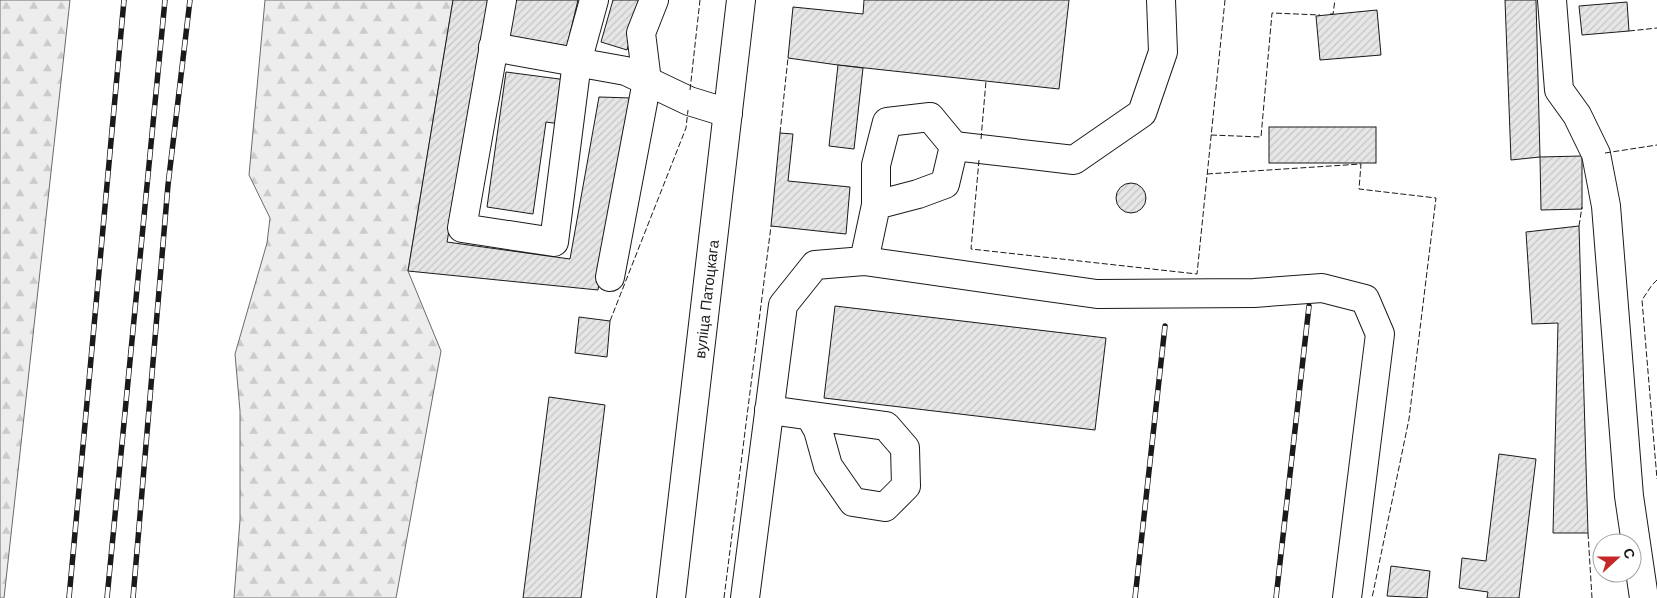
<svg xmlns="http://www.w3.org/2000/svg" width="1657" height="598" font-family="Helvetica,sans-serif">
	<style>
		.forest { fill: url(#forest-firs); stroke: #6a6a6a }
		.building { fill: url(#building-hatch); stroke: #1a1a1a }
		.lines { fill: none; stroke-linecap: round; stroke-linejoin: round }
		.minor-casing { stroke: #1a1a1a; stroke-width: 30 }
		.minor { stroke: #fff; stroke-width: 28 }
		.rail-casing { stroke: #1a1a1a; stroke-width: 5.5 }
		.rail { stroke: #fff; stroke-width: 4; stroke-dasharray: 11; stroke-linecap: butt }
		.fence { stroke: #1a1a1a; stroke-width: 1; stroke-dasharray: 6 2.5; stroke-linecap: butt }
		.labels { text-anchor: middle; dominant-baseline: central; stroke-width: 4; stroke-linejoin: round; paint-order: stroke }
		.street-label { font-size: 15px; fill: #1a1a1a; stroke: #fff }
	</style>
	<defs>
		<pattern id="forest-firs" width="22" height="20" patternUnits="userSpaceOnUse" patternTransform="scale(1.25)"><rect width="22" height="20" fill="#ededed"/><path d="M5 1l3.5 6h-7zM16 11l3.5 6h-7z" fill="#cbcbcb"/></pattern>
		<pattern id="building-hatch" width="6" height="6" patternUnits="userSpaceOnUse" patternTransform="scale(1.25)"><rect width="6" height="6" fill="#e6e6e6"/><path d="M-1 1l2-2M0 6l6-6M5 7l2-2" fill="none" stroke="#c5c5c5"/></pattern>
	</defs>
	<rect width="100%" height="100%" fill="#fff"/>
	<g class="forest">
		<path d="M0 0H70L4 598H0Z"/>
		<path d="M265 0H453L408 271 441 351 396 598H234L240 520V411L235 354 267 243 270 218 249 175Z"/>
	</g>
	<g class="building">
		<path d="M453 0H490L447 242 570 259 599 97 632 98 598 290 408 271Z"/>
		<path d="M516 0H578L567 46 508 36Z"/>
		<path d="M613 0H642L627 50 601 42Z"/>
		<path d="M864 0H1069L1059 89 838 65 788 58 793 7 863 14Z"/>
		<path d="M1505 0H1536L1540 157 1511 160Z"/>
		<path d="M1627 2 1629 31 1582 35 1579 6Z"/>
		<path d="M1377 10 1381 55 1320 60 1316 16Z"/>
		<path d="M838 65 863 68 854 149 829 146Z"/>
		<path d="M506 72 567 80 560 124 546 122 533 214 487 207Z"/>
		<rect x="1269" y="127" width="107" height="36"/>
		<path d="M780 133 793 134 788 181 850 187 846 234 771 226Z"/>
		<path d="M1582 156V209L1541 210 1540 157Z"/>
		<circle cx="1131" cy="198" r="15"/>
		<path d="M1579 226 1588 533H1553L1558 323 1532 324 1526 232Z"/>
		<path d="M835 306 1106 338 1095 430 824 398Z"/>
		<path d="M579 317 610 321 607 357 575 353Z"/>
		<path d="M549 397 605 405 581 598H523Z"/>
		<path d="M1499 454 1536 459 1519 598H1487L1488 592 1459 588 1462 558 1486 561Z"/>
		<path d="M1391 566 1430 571 1427 598 1387 596Z"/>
	</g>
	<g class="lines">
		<g class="minor-casing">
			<g id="minor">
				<path d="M502 0 462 228 554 242 577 62 594 0"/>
				<path d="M1552 0 1559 90 1577 115 1596 154 1606 206 1629 496 1644 598"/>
				<path d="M493 47 626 71 689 101 728 113"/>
				<path d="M954 146 1074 160 1142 113 1163 52 1161 0"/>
				<path d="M864 261 876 205V165L887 122 930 117 954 146 945 184 918 194 876 205"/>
				<path d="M610 277 647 81 641 33 654 0"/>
				<path d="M769 410 886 426 905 448 906 486 885 507 853 502 828 466 818 430 810 416"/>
				<path id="s1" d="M671 598 741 0"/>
				<path d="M745 598 783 305 815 265 864 261 1097 294 1254 293 1322 288 1365 299 1380 334 1347 598"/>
			</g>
		</g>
		<use href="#minor" class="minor"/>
		<g class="rail-casing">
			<g id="rail">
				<path d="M69 598 124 0"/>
				<path d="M107 598 165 0"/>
				<path d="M133 598 168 185 190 0"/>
				<path d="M1135 598 1165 326"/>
				<path d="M1276 598 1309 306"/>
			</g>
		</g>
		<use href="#rail" class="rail"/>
		<g class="fence">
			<path d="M1330 14H1333L1335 0"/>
			<path d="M1629 31 1657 28"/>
			<path d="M690 90 700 0"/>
			<path d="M780 133 788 58"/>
			<path d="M1211 135 1261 137 1272 13 1320 15"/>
			<path d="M981 139 986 81"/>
			<path d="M1605 153 1657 145"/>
			<path d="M979 160 971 249 1197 274 1225 0"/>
			<path d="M1207 174 1361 164 1359 189 1436 198 1409 419 1372 598"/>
			<path d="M1579 226 1582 207"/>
			<path d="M1657 280 1652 285 1642 300 1657 479"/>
			<path d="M610 321 686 128 688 110"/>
			<path d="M1588 533 1592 598"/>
			<path d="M724 598 771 226"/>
		</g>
	</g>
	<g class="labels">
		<g class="street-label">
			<text stroke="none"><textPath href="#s1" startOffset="301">вуліца Патоцкага</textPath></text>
		</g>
	</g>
	<g transform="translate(1617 558) rotate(69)"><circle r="24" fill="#ffffff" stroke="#a3a3a3"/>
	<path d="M0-4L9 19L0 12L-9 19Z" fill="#c62828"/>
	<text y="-8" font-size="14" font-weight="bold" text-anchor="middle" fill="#1a1a1a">С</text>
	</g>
</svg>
